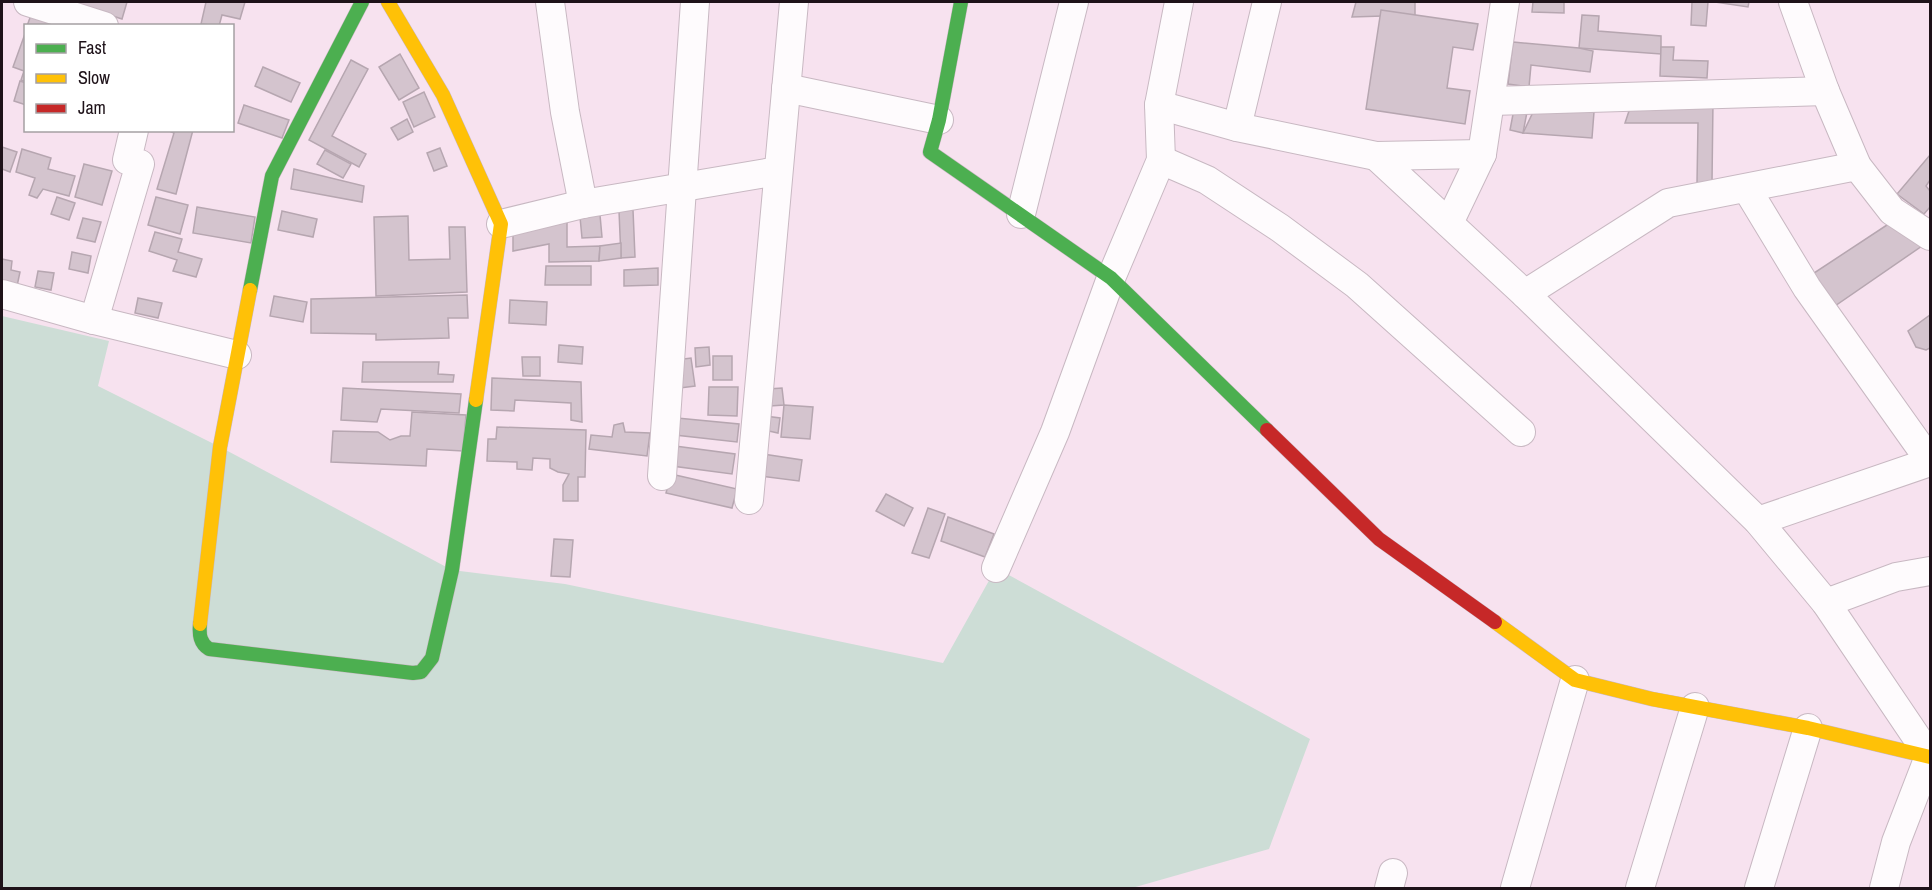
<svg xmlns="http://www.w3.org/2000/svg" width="1932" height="890" font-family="'Archivo Narrow',sans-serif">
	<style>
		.green { fill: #cdddd6 }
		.building { fill: #d4c4ce; stroke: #b6a6b0; stroke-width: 1.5 }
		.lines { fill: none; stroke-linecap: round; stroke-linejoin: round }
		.street-casing { stroke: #c8b8c2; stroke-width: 30 }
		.fast-casing { stroke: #c8b8c2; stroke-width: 15 }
		.slow-casing { stroke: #c8b8c2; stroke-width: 15 }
		.jam-casing { stroke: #c8b8c2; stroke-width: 15 }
		.street { stroke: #fefbfd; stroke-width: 28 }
		.fast { stroke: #4caf50; stroke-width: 14 }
		.slow { stroke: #ffc107; stroke-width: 14 }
		.jam { stroke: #c62828; stroke-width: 14 }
	</style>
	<rect width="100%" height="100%" fill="#f7e2ef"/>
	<path class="green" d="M2 316 109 341 98 386 220 447 452 570 565 584 943 663 996 568 1310 739 1269 849 1132 888H2Z"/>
	<g class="building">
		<path d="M74 2H127L122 19 73 3Z"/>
		<path d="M206 2H245L240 19 222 15 219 26 201 24Z"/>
		<path d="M1356 2H1415V15L1352 17Z"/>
		<path d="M1533 2H1564V13L1532 12Z"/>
		<path d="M1692 2H1708L1706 26 1691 25Z"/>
		<path d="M1715 2H1749L1748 7Z"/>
		<path d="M1381 10 1478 24 1473 50 1453 47 1447 88 1470 91 1465 124 1366 109Z"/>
		<path d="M31 15 53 22 52 26H27Z"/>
		<path d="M1582 15 1599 16 1598 31 1661 36V54L1579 48Z"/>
		<path d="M26 31V82L21 80 24 71 13 67Z"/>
		<path d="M1513 42 1579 48 1593 51 1590 72 1531 65 1529 87 1508 84Z"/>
		<path d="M1661 47H1674L1673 60 1708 61 1707 78 1660 76Z"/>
		<path d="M400 54 419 88 399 100 379 67Z"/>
		<path d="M351 60 368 69 332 136 366 154 359 167 309 140Z"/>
		<path d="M263 67 300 83 291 102 255 86Z"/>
		<path d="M20 81 26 83V105L14 101Z"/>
		<path d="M424 92 435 117 414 127 403 102Z"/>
		<path d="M1713 101 1712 182 1697 183 1698 123H1625L1632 102Z"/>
		<path d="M244 105 289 120 282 138 238 123Z"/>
		<path d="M1535 108 1594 112 1592 138 1523 133Z"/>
		<path d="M1514 109 1527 112 1523 133 1510 130Z"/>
		<path d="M407 119 413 132 398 140 391 128Z"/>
		<path d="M167 130H193L176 194 157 189 174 133Z"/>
		<path d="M2 147 17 152 10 172 2 169Z"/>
		<path d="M440 148 447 166 434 171 427 153Z"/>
		<path d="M22 149 51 158 48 169 75 176 69 196 43 189 37 198 29 195 35 178 16 172Z"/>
		<path d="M325 150 351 164 343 178 317 164Z"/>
		<path d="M1930 155V180L1926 186 1930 191V207L1924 214 1897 194Z"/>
		<path d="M84 164 112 171 102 205 75 197Z"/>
		<path d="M294 169 364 186 362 202 291 189Z"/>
		<path d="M57 197 75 203 69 220 51 214Z"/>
		<path d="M156 197 188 205 180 234 148 225Z"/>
		<path d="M197 207 255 217 251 243 193 233Z"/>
		<path d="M633 210 635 257 621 258 619 211Z"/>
		<path d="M282 211 317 219 313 237 278 230Z"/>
		<path d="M600 215 602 237 582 238 580 217Z"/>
		<path d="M408 216 409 260 450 259 449 227H465L467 292 376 296 374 217Z"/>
		<path d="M83 218 101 222 95 242 77 238Z"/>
		<path d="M567 222V247L600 246 599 261 549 262V244L513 251V233Z"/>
		<path d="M1890 223 1922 246 1832 308 1808 277Z"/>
		<path d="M155 232 182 239 178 252 202 259 196 277 173 271 177 260 149 251Z"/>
		<path d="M621 243V258L599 261 600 246Z"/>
		<path d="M72 252 91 256 88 273 69 269Z"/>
		<path d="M2 259 12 261 11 270 20 272 17 286 2 283Z"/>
		<path d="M546 266H591V285H545Z"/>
		<path d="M658 268V285L624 286V270Z"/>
		<path d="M38 271 54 273 51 290 35 287Z"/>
		<path d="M467 295 468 318H448L449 338 376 340V334L311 333V299Z"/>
		<path d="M274 296 307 302 303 322 270 316Z"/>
		<path d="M138 298 162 303 158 318 135 313Z"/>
		<path d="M510 300 547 302 546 325 509 323Z"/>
		<path d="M1930 315V348L1926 350 1916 347 1908 331Z"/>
		<path d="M559 345 583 347 582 364 558 362Z"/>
		<path d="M709 347 710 365 696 367 695 348Z"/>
		<rect x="713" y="356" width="19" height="24"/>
		<path d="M522 357H540V376H523Z"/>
		<path d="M691 358 695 386 680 388 676 360Z"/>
		<path d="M363 362H439L438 374 454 375 453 382H362Z"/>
		<path d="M492 378 581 382 582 422 571 420V403L515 400 514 411 491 410Z"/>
		<path d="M709 387H738L737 416 708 415Z"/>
		<path d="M343 388 461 394 459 413 381 409 377 422 341 420Z"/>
		<path d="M782 388 784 405 770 406 768 389Z"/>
		<path d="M784 405 813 407 810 439 781 437Z"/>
		<path d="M412 412 466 415 463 451 427 449 426 466 331 462 333 431 378 432 390 440 401 436H410Z"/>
		<path d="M765 416 780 418 778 433 764 430Z"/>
		<path d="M677 418 739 424 737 442 675 435Z"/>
		<path d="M623 423 625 432 650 433 647 456 589 449 591 435 612 437 614 425Z"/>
		<path d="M497 427 586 430 585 477H578V501H563V485L569 474 558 472 550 468V459L533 458 532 470 517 469V462L487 461 488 439H496Z"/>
		<path d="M675 446 735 454 732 474 672 466Z"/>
		<path d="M763 454 802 460 799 481 760 476Z"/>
		<path d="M671 474 737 489 732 508 666 493Z"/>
		<path d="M886 494 913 508 904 526 876 511Z"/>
		<path d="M928 508 945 514 929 558 912 553Z"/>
		<path d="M948 517 994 534 985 557 941 541Z"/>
		<path d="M554 539 573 540 570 577 551 576Z"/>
	</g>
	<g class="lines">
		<g class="street-casing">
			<g id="street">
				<path d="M28 2 104 26"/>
				<path d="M550 2 565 112 583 204"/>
				<path d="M1793 2 1825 91 1857 166 1892 211 1930 236"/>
				<path d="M786 88 939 120"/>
				<path d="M1491 101 1825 91"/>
				<path d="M1159 105 1237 127 1376 156 1482 154"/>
				<path d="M1237 127 1267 2"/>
				<path d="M1376 156 1525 294 1758 521 1826 603 1930 757"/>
				<path d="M1161 160 1207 180 1280 228 1357 285 1521 432"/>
				<path d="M1747 189 1807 288 1930 461"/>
				<path d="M1021 214 1074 2"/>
				<path d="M1449 223 1482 154 1505 2"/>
				<path d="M501 224 583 204 778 171"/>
				<path d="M2 294 94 320 237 355"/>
				<path d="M1525 294 1668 203 1857 166"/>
				<path d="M94 320 140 164 127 160 134 130"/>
				<path d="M662 476 695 2"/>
				<path d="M749 500 794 2"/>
				<path d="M1758 521 1930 462"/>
				<path d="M996 568 1055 432 1111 278 1161 160 1159 105 1179 2"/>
				<path d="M1826 603 1896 577 1930 571"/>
				<path d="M1389 888 1393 873"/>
				<path d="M1515 888 1575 680"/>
				<path d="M1640 888 1695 707"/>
				<path d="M1759 888 1808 728"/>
				<path d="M1884 888 1896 842 1930 754"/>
			</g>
		</g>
		<g class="fast-casing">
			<g id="fast">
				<path d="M961 2 939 120 930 152 1111 278 1267 430"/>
				<path d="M250 290 272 176 362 2"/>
				<path d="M200 624C199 635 200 643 209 649L413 673 421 672 432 658 452 570 476 400"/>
			</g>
		</g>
		<g class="slow-casing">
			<g id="slow">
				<path d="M388 2 443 95 501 224 476 400"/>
				<path d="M1495 622 1575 680 1652 699 1808 728 1930 757"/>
				<path d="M200 624 220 447 250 290"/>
			</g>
		</g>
		<g class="jam-casing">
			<path id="jam" d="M1267 430 1379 539 1495 622"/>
		</g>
		<use href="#street" class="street"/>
		<use href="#fast" class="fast"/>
		<use href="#slow" class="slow"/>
		<use href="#jam" class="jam"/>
	</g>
	<rect width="1932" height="890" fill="none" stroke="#1e1219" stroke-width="6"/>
	<rect x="24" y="24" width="210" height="108" fill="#ffffff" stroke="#a5a0a3" stroke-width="1.5"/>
	<rect x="36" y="44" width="30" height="9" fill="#4caf50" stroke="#a5a0a3" stroke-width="1.5"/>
	<text x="78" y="54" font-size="18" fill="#1e1219">Fast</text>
	<rect x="36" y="74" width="30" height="9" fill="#ffc107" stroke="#a5a0a3" stroke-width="1.5"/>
	<text x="78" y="84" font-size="18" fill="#1e1219">Slow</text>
	<rect x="36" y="104" width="30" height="9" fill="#c62828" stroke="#a5a0a3" stroke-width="1.5"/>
	<text x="78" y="114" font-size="18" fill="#1e1219">Jam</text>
</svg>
